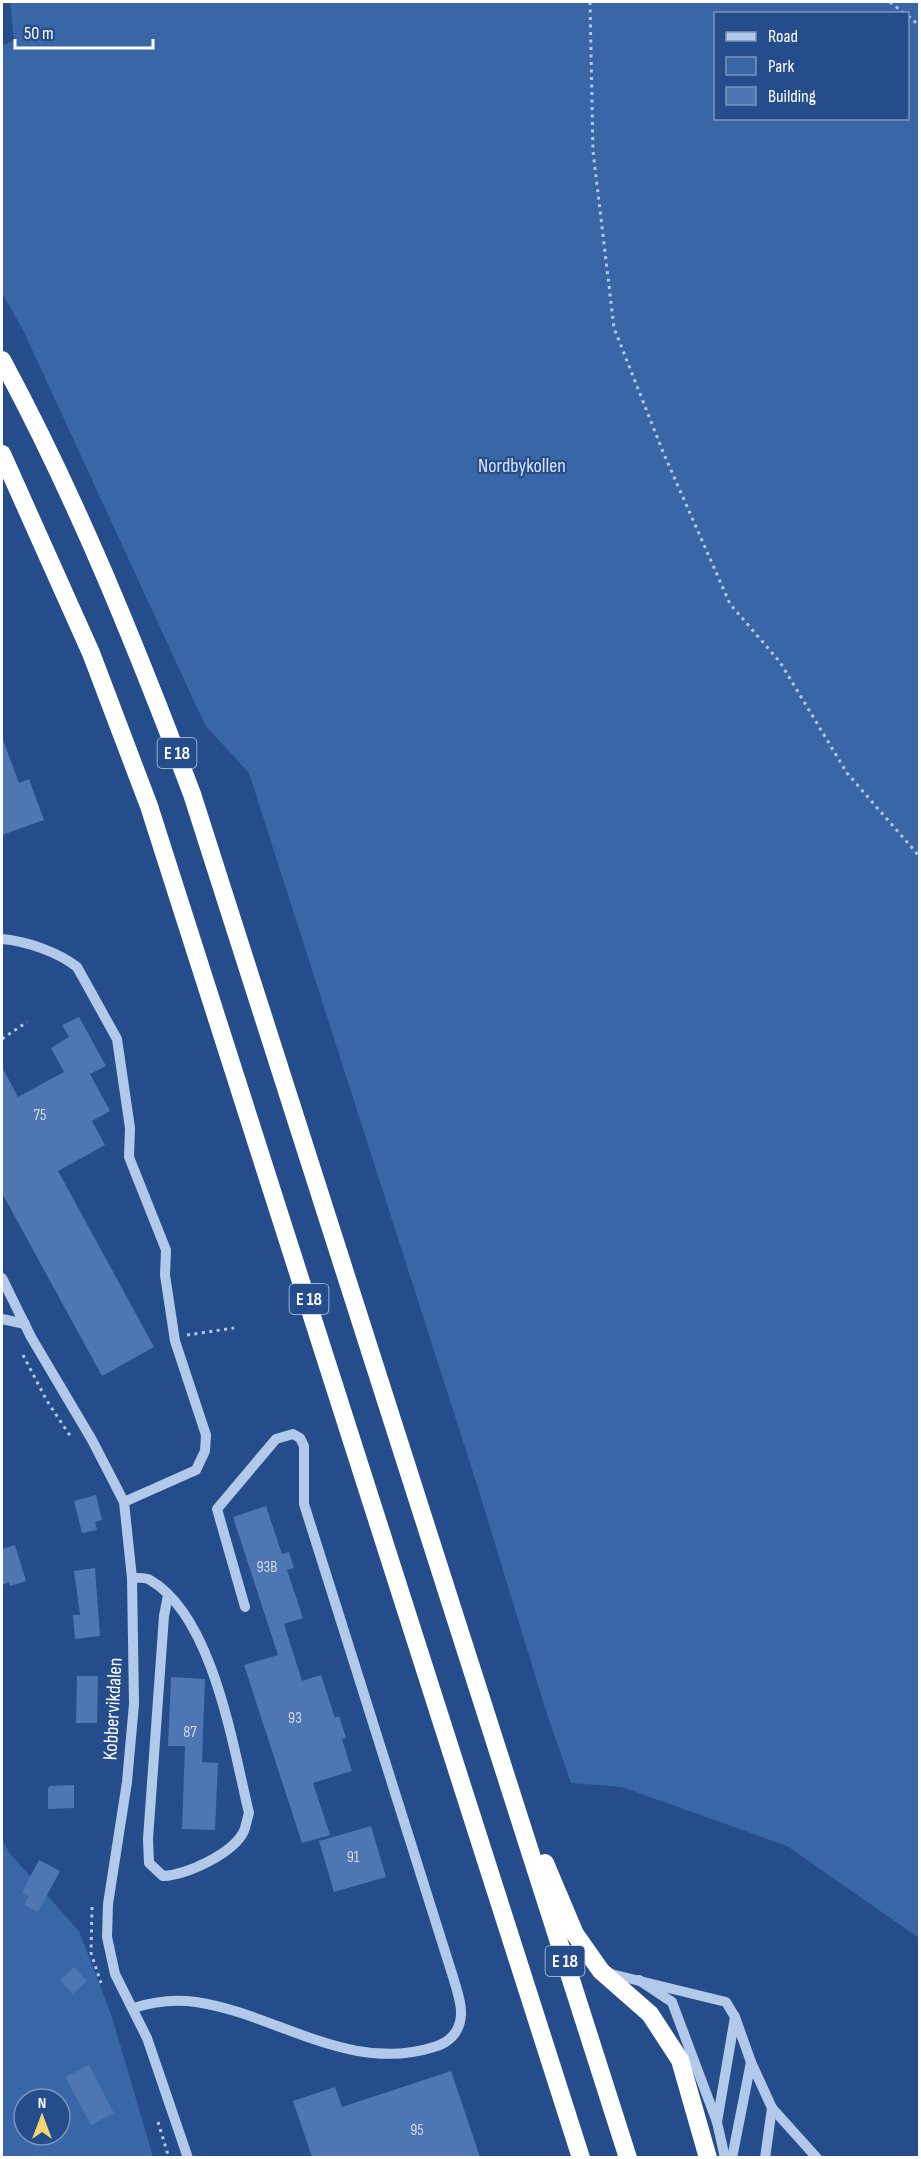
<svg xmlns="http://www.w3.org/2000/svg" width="921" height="2159" font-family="'Sofia Sans Condensed',sans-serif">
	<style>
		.green { fill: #3966a7; fill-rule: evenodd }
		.building { fill: #4d76b2 }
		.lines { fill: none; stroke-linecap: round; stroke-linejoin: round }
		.path { stroke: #b2c9ea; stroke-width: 3; stroke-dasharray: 3 4.5; stroke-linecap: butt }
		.minor { stroke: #b2c9ea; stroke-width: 10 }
		.highway { stroke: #fff; stroke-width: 18 }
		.labels { text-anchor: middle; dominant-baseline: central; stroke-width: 4.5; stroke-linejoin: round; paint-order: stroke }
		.number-label { font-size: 16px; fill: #d2ddec }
		.shield { fill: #254d8b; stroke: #becadc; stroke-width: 1.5 }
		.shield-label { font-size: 18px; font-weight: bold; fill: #fff }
		.park-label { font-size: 20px; fill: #d7e4f8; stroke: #254d8b }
		.street-label { font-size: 20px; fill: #fff; stroke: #254d8b }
	</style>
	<rect width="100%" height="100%" fill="#254d8b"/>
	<g class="green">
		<path d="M10 2H919V1938L787 1846 622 1787 571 1783 545 1708 478 1488 249 773 205 725 23 330 2 293V46L14 40ZM716 14H908V118H716Z"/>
		<path d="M2 1840 10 1854 79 1931 112 2017 153 2157H2ZM24 2099H60V2135H24Z"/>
	</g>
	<g class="building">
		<path d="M3 740 19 783 29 779 44 820 2 835Z"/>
		<path d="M79 1017 106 1066 90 1074 110 1111 92 1121 105 1145 58 1171 154 1347 102 1376 2 1193V1067L18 1097 64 1072 51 1048 69 1037 62 1025Z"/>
		<path d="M96 1495 102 1520 95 1522 97 1530 82 1533 74 1501Z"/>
		<path d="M266 1506 282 1554 289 1552 291 1559 294 1568 287 1570 303 1618 284 1624 302 1681 321 1675 335 1718 339 1716 346 1738 342 1739 352 1771 313 1783 330 1835 302 1843 244 1665 278 1655 233 1517Z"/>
		<path d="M15 1545 26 1581 10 1586 9 1582 2 1585V1549Z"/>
		<path d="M95 1568 100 1636 75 1639 73 1615H80L74 1571Z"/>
		<path d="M77 1676H98L97 1723H76Z"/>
		<path d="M171 1677 205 1679 202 1762 218 1763 215 1830 182 1829 185 1746H168Z"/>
		<path d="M74 1785V1808L48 1809V1788L50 1786Z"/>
		<path d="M371 1826 386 1877 334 1892 319 1841Z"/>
		<path d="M39 1860 60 1871 38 1912 24 1905 29 1896 22 1892Z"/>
		<path d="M74 1967 87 1981 73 1994 60 1980Z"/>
		<path d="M89 2065 114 2113 91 2125 65 2077Z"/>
		<path d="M451 2071 480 2157H312L293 2101 335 2087 342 2107Z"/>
	</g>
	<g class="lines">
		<g class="path">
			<path d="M590 2 593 151 614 328 663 452 730 604 780 662 847 773 920 857"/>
			<path d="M890 2 905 14"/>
			<path d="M908 16 920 26"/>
			<path d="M2 1039 27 1022"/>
			<path d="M187 1335 234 1328"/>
			<path d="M23 1355 47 1401 71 1437"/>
			<path d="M92 1907 91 1953 101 1983"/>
			<path d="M158 2122 169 2158"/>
		</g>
		<g class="minor">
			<path d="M2 939C26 941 58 952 77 967L117 1039 130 1128 129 1157 166 1250 165 1275 175 1341 206 1435 205 1451 196 1470 124 1502"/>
			<path d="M2 1278 31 1337 92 1440 124 1502 132 1578 134 1704 127 1782 108 1904 107 1937 115 1974 147 2038 188 2158"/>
			<path d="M2 1319 25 1324"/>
			<path d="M132 1578C137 1578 145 1577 150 1580 213 1616 233 1747 249 1813 247 1819 246 1826 244 1831 233 1854 186 1875 163 1876L149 1863 148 1839 164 1616 168 1595"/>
			<path d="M607 1973 726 2002 735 2017"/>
			<path d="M639 1980 672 2002 717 2122"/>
			<path d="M134 2008C155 2001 174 1999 196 2002 277 2014 349 2074 434 2047 449 2043 460 2032 461 2015 462 2004 457 1991 454 1980L304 1504V1446L300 1438 293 1434 276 1439 217 1509 245 1607"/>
			<path d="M725 2158 717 2122 735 2017 751 2062"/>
			<path d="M732 2158 751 2062 772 2108 817 2158"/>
			<path d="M765 2158 772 2108"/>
		</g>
		<g class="highway">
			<path d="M2 360C77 499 136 646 192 794L628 2158"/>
			<path d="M2 454 91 653 149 806 581 2158"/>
			<path d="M545 1863 575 1934 601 1971 650 2014 680 2060 708 2158"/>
		</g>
	</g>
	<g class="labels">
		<g class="number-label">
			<text x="40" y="1115">75</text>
			<text x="267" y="1567">93B</text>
			<text x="295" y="1718">93</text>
			<text x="190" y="1732">87</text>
			<text x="353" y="1857">91</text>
			<text x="417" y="2130">95</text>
		</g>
		<g class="shield">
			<rect x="157.5" y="738" width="39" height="30" rx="4.5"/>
			<rect x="289.5" y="1284" width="39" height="30" rx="4.5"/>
			<rect x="545.5" y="1946" width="39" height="30" rx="4.5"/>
		</g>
		<g class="shield-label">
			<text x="177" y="753">E 18</text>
			<text x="309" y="1299">E 18</text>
			<text x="565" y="1961">E 18</text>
		</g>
		<g class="park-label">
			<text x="522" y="466">Nordbykollen</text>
		</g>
		<g class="street-label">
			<text transform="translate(113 1709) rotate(-87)">Kobbervikdalen</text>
		</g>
	</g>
	<rect width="921" height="2159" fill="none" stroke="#ffffff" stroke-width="6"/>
	<rect x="714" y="12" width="195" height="108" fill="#254d8b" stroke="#7c94b9" stroke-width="1.5"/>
	<rect x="726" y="32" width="30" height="9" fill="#b2c9ea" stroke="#7c94b9" stroke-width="1.5"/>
	<text x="768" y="42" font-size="18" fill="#ffffff">Road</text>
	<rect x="726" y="57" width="30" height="18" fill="#3966a7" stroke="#7c94b9" stroke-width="1.5"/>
	<text x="768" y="72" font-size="18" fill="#ffffff">Park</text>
	<rect x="726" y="87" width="30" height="18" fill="#4d76b2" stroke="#7c94b9" stroke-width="1.5"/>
	<text x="768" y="102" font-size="18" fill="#ffffff">Building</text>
	<g transform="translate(42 2117)"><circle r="28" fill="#254d8b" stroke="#7c94b9" stroke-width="1.5"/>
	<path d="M0-4.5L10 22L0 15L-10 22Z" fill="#f4d576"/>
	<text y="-9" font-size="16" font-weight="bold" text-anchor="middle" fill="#ffffff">N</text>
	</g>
	<path d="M15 39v9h138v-9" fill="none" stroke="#ffffff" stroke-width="3"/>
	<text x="24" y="39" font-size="18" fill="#ffffff" stroke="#254d8b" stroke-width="4.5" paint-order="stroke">50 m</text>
</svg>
